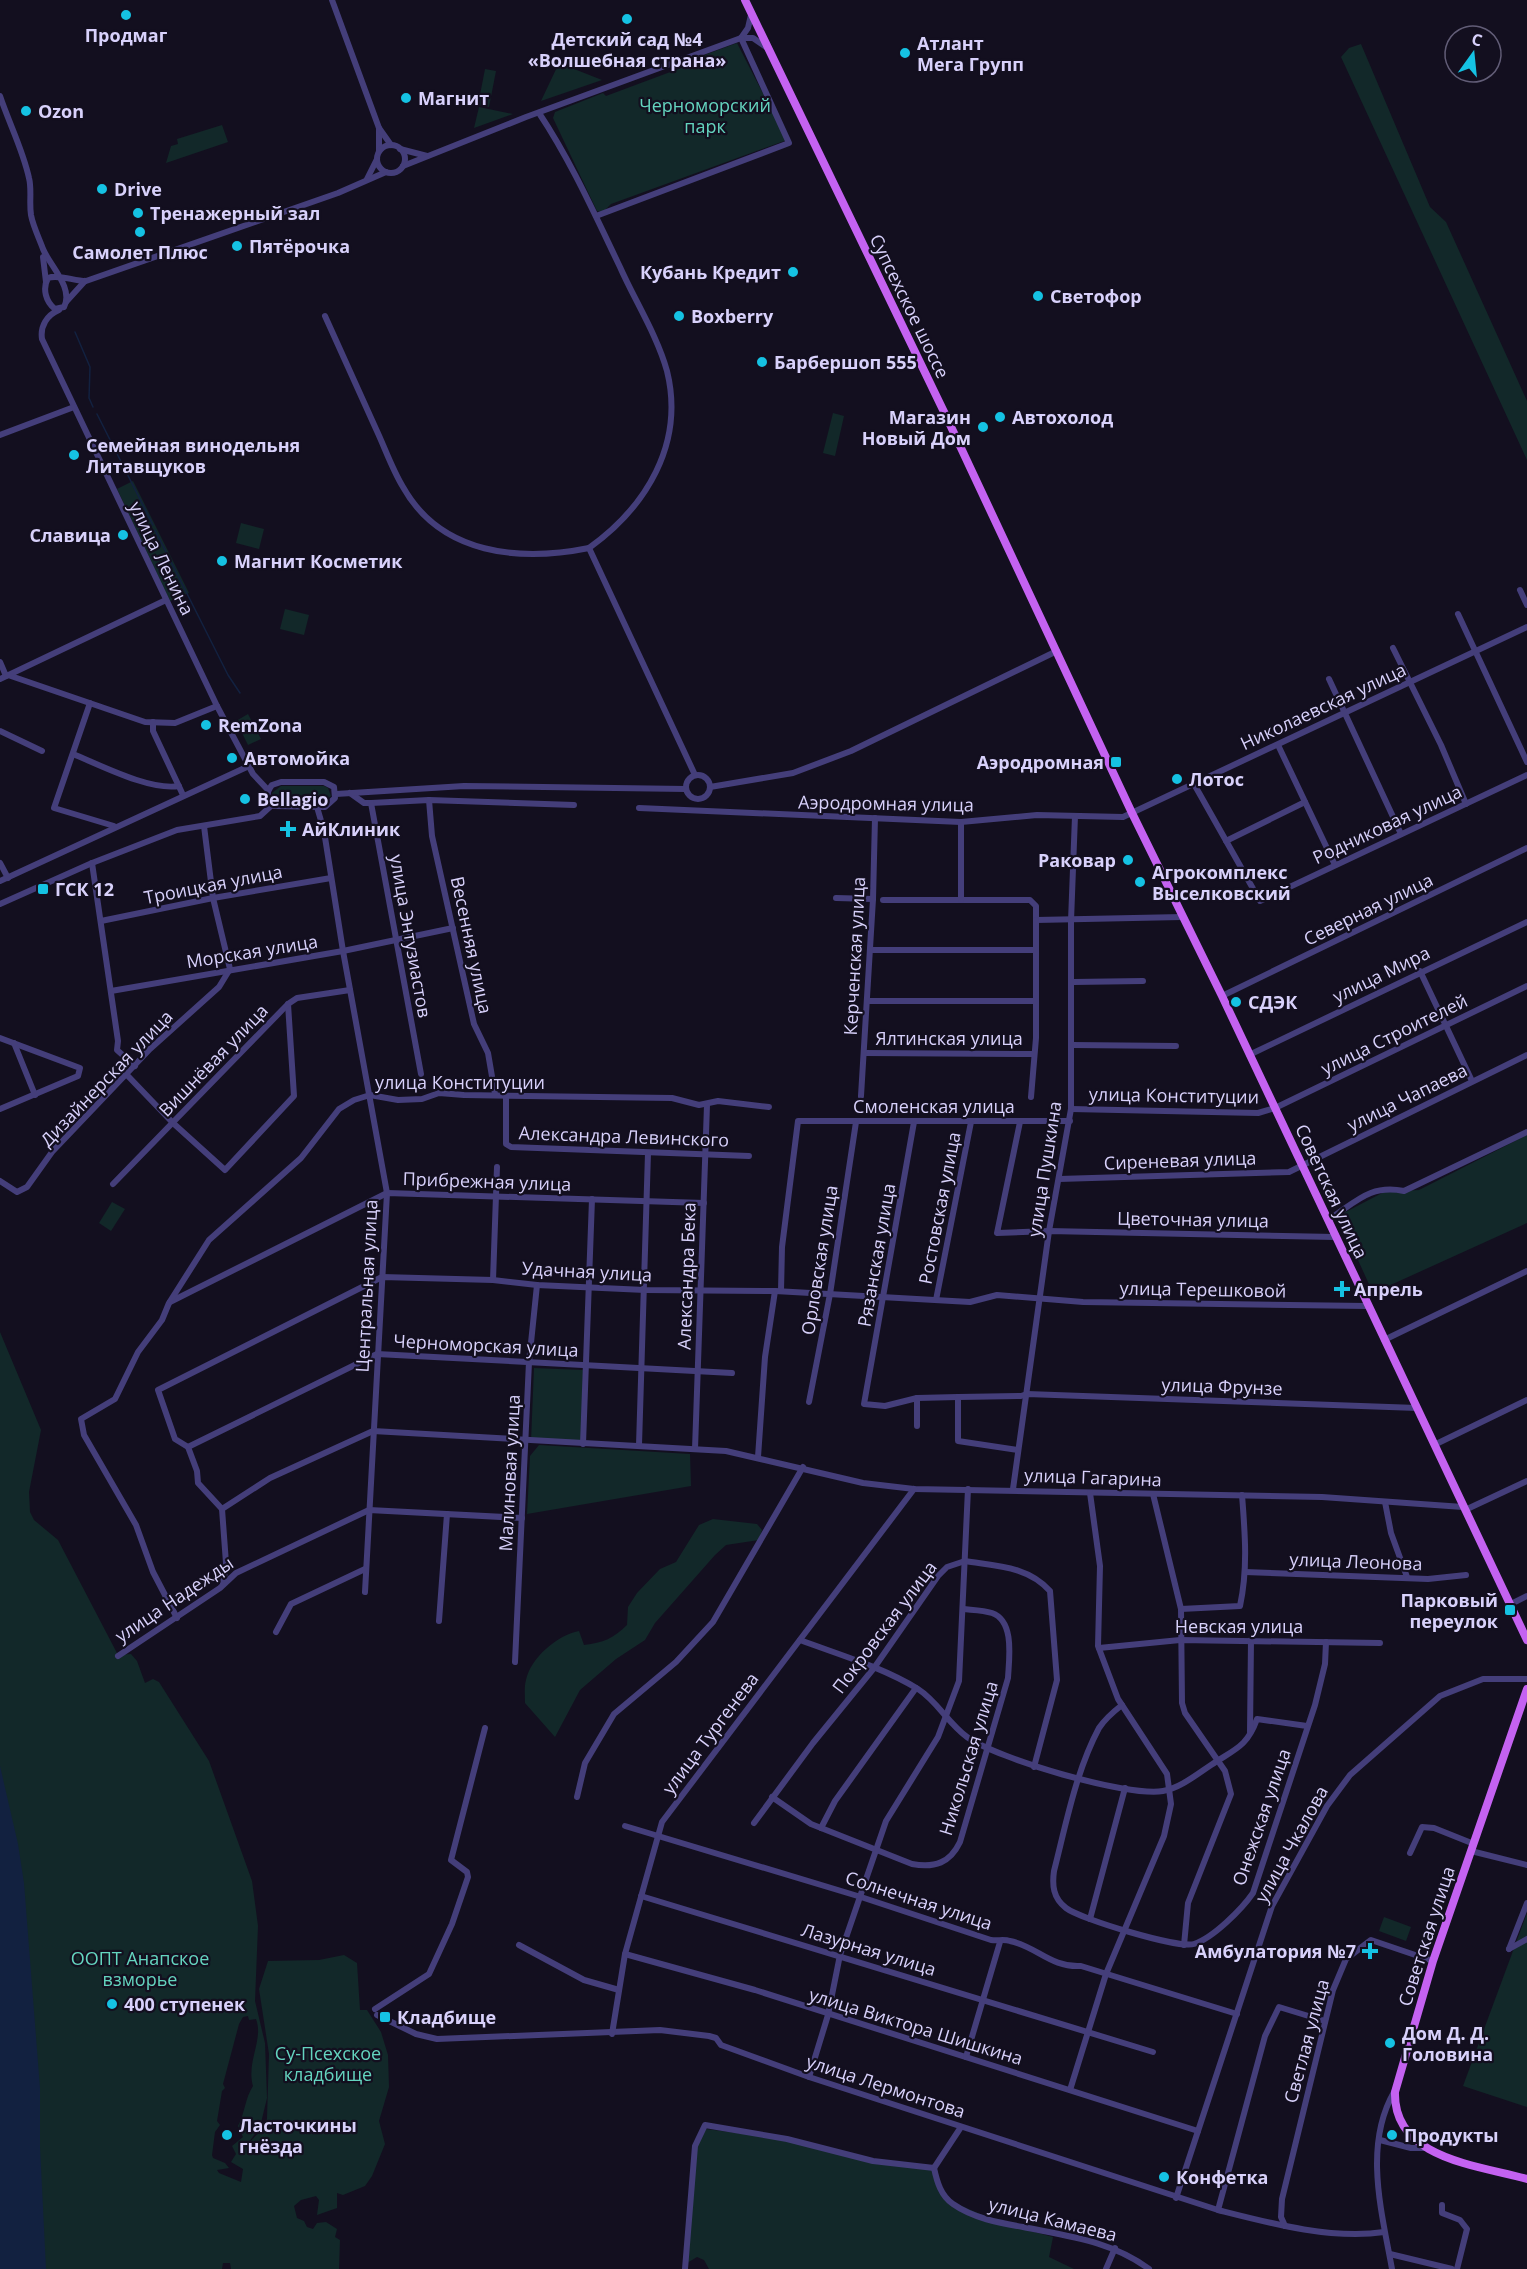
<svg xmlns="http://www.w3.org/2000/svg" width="1527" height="2269" font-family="'Open Sans',sans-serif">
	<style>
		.green { fill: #122829; fill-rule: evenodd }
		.water { fill: #122140 }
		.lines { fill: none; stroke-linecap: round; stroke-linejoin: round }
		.stream { stroke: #122140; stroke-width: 1.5 }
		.minor { stroke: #443e7a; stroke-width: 6 }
		.major { stroke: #c462f1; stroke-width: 8 }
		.poi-dot { fill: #15c2e3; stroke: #130f1f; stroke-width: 2 }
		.labels { text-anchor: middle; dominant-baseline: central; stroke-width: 4.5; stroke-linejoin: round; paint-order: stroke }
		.poi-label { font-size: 18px; font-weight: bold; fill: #d8d1fb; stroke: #130f1f; text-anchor: start }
		.park-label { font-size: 18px; fill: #64d4bf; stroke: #130f1f }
		.street-label { font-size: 18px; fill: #d8d1fb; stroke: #130f1f }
	</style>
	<rect width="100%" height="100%" fill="#130f1f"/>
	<g class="green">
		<path d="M737 43 787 140 611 204 603 212 597 211 553 118 555 112 603 93 606 96 689 65 691 60Z"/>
		<path d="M1361 44 1430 207 1446 222 1527 401V460L1341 57 1349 48Z"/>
		<path d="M559 63 602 80 541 101Z"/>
		<path d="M485 69 496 71 489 107 478 105Z"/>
		<path d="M479 107 513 114 474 128Z"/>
		<path d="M222 125 228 142 166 163 171 146 178 144 177 139Z"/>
		<path d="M833 413 844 416 835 456 823 453Z"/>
		<path d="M133 481 189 593 170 601 117 489Z"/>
		<path d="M241 523 264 529 259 549 236 543Z"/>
		<path d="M285 609 309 615 304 635 280 629Z"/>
		<path d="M248 714 261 739 248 745 236 721Z"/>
		<path d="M281 786H324L328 788 331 796 323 803H278L274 800 272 793Z"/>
		<path d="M1527 1135V1223L1373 1293 1338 1216 1384 1192 1419 1190Z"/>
		<path d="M112 1202 125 1209 111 1231 99 1223Z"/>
		<path d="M0 1332 41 1430 29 1492 30 1512 34 1520 58 1540 118 1655 131 1654 137 1661 145 1683 153 1679 159 1682 209 1761 252 1881 258 1926 255 2001 265 2043 267 2098 260 2127 246 2146 266 2125 267 2118 269 2054 259 1989 268 1961 319 1960 344 1955 357 1963 360 2010H367L381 2032 388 2055 389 2087 379 2121 385 2144 372 2176 365 2186 343 2195 337 2193V2208L317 2215 319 2200 316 2196 301 2200 294 2206 297 2218 304 2221 307 2227 313 2229 317 2223 326 2222 337 2229 335 2237 340 2240 339 2269H231L230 2263H223L222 2269H42L0 1780ZM248 2016 249 2020 256 2019C264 2040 246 2061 253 2086 245 2098 245 2113 238 2126L243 2137 232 2146 236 2154 231 2162 243 2169 241 2182 219 2173 217 2170 229 2168 225 2163 213 2158 212 2155 215 2132 220 2125 217 2121 222 2091 225 2088 223 2084 239 2024 243 2017Z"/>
		<path d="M534 1368 583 1370 582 1442 531 1441Z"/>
		<path d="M539 1445 690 1454 691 1486 527 1514 530 1456Z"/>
		<path d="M713 1519 757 1524 762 1530 759 1540 726 1545 715 1555 655 1623 645 1640 616 1659 580 1690 555 1737 525 1703C525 1696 524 1687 526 1680 531 1657 558 1635 579 1631L584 1645C603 1643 614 1638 627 1625L628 1607 637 1593 660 1569 676 1562 699 1525Z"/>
		<path d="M1527 1913V2107L1463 2086Z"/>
		<path d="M1384 1917 1411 1927 1406 1941 1379 1931Z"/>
		<path d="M706 2129 792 2140 862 2159 934 2169 948 2200 1001 2223 1053 2237 1049 2257 1074 2269H709L704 2260 697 2257 687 2263 697 2141Z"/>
	</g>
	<path class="water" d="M0 1766 18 1844 24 1883 40 2088V2147L46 2269H0Z"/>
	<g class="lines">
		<g class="stream">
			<path d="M75 332 90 367 89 398 93 407"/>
			<path d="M97 414 153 525"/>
			<path d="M155 530 228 675 240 693"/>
		</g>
		<g class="minor">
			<path d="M332 0 379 128V151"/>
			<path d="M741 38 748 28 751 15"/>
			<path d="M0 96C9 123 23 150 29 178 32 190 29 202 31 215 33 226 39 238 43 249 50 266 74 288 64 307L55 309C46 302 42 289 48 278 58 274 74 281 86 281L338 193 386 172"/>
			<path d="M539 113C571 161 595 215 620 267 635 301 657 335 667 371 685 444 646 507 589 548L695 775"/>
			<path d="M379 128 391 145"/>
			<circle cx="391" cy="159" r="14"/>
			<path d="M400 149 427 156"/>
			<path d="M403 166 526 117 741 38H753L766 47"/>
			<path d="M367 179 377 159"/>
			<path d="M596 216 789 143 741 38"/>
			<path d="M43 257 46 282"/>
			<path d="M66 302 85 281"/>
			<path d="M59 310C47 315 40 326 42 339L217 706 253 774 268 790"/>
			<path d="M325 316C342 353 359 391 376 429 385 448 392 469 403 487 441 555 520 562 589 548"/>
			<path d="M0 435 74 407"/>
			<path d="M1520 590 1527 605"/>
			<path d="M1458 614 1527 762"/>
			<path d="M1393 648 1441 745 1466 804"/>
			<path d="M0 662 6 676"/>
			<path d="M8 675 145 722 175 723 217 706"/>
			<path d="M0 679 166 600"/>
			<path d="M1329 679 1401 834"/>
			<path d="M90 703 54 808 114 826"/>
			<path d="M153 722V731L183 795"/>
			<path d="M0 731 42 751"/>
			<path d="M1278 745 1335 865"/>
			<path d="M73 754C100 765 150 791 179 786"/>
			<circle cx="698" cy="787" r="12"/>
			<path d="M281 782H324L334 787 335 798 325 807 274 806C266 801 266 792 272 785Z"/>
			<path d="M1194 784 1260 901 1527 775"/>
			<path d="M710 787 793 773 851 751 1057 651"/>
			<path d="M350 793 364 803H371L429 800 574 805"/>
			<path d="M336 794 464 786 686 789"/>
			<path d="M429 800 432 836 474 1024 488 1053 495 1094"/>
			<path d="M371 803 421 1074"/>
			<path d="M317 807 324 831 343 951 387 1193 365 1592"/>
			<path d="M639 808 961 822 1037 815 1123 817 1527 627"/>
			<path d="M204 826 213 898 230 969"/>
			<path d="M1226 841 1305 802"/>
			<path d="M0 863 8 878"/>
			<path d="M92 863 118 1041 117 1050 135 1066"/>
			<path d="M0 881 249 766"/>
			<path d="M836 898 873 899"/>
			<path d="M883 900H1030L1036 906V920L1182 917"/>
			<path d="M961 900V822"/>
			<path d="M0 904 92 863 177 830 260 816 272 805"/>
			<path d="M101 921 213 898 331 878"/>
			<path d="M870 950H1036"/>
			<path d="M1420 971 1472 1081"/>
			<path d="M1073 982 1143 981"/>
			<path d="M111 991 343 951 453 928"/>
			<path d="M1222 996 1527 848"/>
			<path d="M867 1001H1036"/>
			<path d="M0 1038 80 1068 78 1076 0 1109"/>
			<path d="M14 1043 35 1095"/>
			<path d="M1072 1045 1176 1046"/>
			<path d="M864 1053 1034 1054"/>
			<path d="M1249 1055 1527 922"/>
			<path d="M127 1075 173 1123 225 1170 294 1096 288 1004"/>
			<path d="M506 1096V1144L511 1147 749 1156"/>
			<path d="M861 1096 873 899 875 818"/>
			<path d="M1031 1097 1036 1038V920"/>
			<path d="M1071 1109 1258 1113 1275 1108 1527 986"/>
			<path d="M914 1122 864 1404 885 1406 917 1398 958 1397"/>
			<path d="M1020 1122 997 1233 1049 1231 1335 1237"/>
			<path d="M1059 1179 1289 1172 1527 1055"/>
			<path d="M0 1181 17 1192 27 1187 52 1152 150 1049 219 987 230 969"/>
			<path d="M113 1184 288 1004 297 998 350 990"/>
			<path d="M1328 1220C1356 1202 1370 1184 1404 1191L1527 1132"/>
			<path d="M493 1280 497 1167"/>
			<path d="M781 1291 782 1247 798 1121H1070"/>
			<path d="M936 1300 971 1122"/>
			<path d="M170 1302 387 1193 704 1203"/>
			<path d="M1384 1340 1527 1271"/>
			<path d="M917 1398V1426"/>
			<path d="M809 1402 830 1294 856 1122"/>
			<path d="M583 1444 592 1199"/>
			<path d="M639 1445 648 1153"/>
			<path d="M1434 1445 1527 1400"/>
			<path d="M188 1447 377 1354 732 1373"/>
			<path d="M695 1449 707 1105"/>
			<path d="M1018 1450 958 1441V1397L1021 1396 1027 1394 1417 1408"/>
			<path d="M758 1457 765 1357 775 1291"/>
			<path d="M1013 1489 1049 1231 1071 1109V921L1075 816"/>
			<path d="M1153 1494 1181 1609 1182 1703 1185 1713 1225 1771 1231 1794 1188 1903 1184 1945"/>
			<path d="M1385 1502 1391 1533 1407 1577"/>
			<path d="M222 1509 270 1478 373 1431 726 1451 863 1483 914 1489 1322 1497 1463 1507"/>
			<path d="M1465 1510 1527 1481"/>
			<path d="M1245 1572 1428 1579 1466 1575"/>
			<path d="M223 1584 226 1563 222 1509 198 1483 197 1471 188 1447 175 1439 158 1390 382 1277 493 1280 537 1285 645 1290 775 1291 970 1302 997 1295 1083 1302 1367 1306"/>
			<path d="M1511 1604 1527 1596"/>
			<path d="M1181 1609 1240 1606C1248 1569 1245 1533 1242 1495"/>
			<path d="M177 1618 153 1572 136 1525 84 1435 81 1419 115 1399 138 1352 162 1320 169 1303 209 1240 301 1158 339 1109 354 1100 370 1095 398 1100 422 1099 439 1093 464 1095 672 1098 699 1105 718 1101 769 1107"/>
			<path d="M439 1621 447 1514"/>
			<path d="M276 1632 291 1604 365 1569"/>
			<path d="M800 1640C840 1655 882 1667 918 1689 937 1701 948 1723 967 1737 998 1759 1126 1797 1163 1791 1180 1788 1196 1775 1211 1765 1235 1749 1247 1747 1257 1719L1307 1726"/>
			<path d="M1099 1648 1180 1640 1380 1643"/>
			<path d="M118 1656 220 1588 236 1573 369 1510 522 1518"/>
			<path d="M515 1662 529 1362 537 1285"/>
			<path d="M1122 1705C1113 1712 1105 1719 1099 1728 1076 1771 1066 1824 1054 1871 1052 1885 1053 1898 1066 1908 1080 1919 1179 1949 1194 1944 1213 1938 1242 1909 1253 1893L1315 1705 1325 1664 1326 1642"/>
			<path d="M1250 1732 1251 1640"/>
			<path d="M577 1797 585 1763 614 1714 676 1662 713 1622 803 1467"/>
			<path d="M772 1797 811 1824 912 1864C935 1868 950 1863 960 1842L1008 1678C1009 1659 1015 1621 992 1613 983 1610 972 1610 963 1609"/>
			<path d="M754 1823 813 1743 874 1668 938 1576 947 1567 965 1561C996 1566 1028 1566 1050 1591L1057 1680 1034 1767"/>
			<path d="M625 1826 861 1897 991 1940C998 1941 1004 1939 1010 1941 1036 1946 1051 1968 1081 1966L1237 2014"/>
			<path d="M821 1828 835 1801 916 1688"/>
			<path d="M1471 1851 1527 1865"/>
			<path d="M1410 1853 1422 1827 1434 1828 1474 1844"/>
			<path d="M641 1896 1153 2052"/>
			<path d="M1090 1919 1125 1788"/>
			<path d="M519 1945 584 1980 619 1990"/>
			<path d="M1509 1949 1527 1903"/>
			<path d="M1509 1949 1527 1939"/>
			<path d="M625 1954 755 1990 1198 2131"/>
			<path d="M375 2009 429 1974 452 1924 468 1877 467 1872 451 1860 485 1728"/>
			<path d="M377 2015 416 2034 437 2039 660 2030 709 2036 716 2038 721 2045 809 2077 1218 2210C1269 2223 1332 2240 1384 2232"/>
			<path d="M612 2034 625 1954 662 1822 914 1489"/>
			<path d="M966 2057 1000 1942"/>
			<path d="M809 2077 828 2015 840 1955 886 1821 938 1737 959 1681 968 1489"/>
			<path d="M1070 2090 1106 1974 1164 1836 1171 1804 1167 1774 1118 1699 1098 1646 1100 1566 1090 1493"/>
			<path d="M1380 2140 1411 2148H1424"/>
			<path d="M934 2168C937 2182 941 2196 953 2204 973 2218 999 2223 1023 2227 1067 2236 1112 2241 1149 2269"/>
			<path d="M1176 2198 1272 1906 1327 1806 1350 1775 1440 1696 1483 1679H1527"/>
			<path d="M1442 2205V2213L1460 2220 1467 2229 1457 2269"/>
			<path d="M1218 2210 1265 2036 1279 2007 1325 2021"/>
			<path d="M1285 2226 1281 2217 1282 2199 1333 1990 1346 1959 1371 1940 1433 1961"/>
			<path d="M1390 2254 1452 2269"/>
			<path d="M685 2269 695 2146 705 2125 787 2139 873 2161 934 2168 961 2127"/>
			<path d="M1106 2269 1115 2248"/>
			<path d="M1392 2269C1382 2213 1363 2146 1394 2092"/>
		</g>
		<g class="major">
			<path d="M745 0 946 416 1132 813 1222 996 1527 1640"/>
			<path d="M1527 1689 1433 1961 1395 2092C1393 2159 1478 2165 1527 2179"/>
		</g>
	</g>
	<g class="poi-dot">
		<circle cx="126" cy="15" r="6"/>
		<circle cx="627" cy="19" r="6"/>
		<circle cx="905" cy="53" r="6"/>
		<circle cx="406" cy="98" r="6"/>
		<circle cx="26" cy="111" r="6"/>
		<circle cx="102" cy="189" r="6"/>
		<circle cx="138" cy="213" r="6"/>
		<circle cx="140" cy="232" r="6"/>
		<circle cx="237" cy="246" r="6"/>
		<circle cx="793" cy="272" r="6"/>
		<circle cx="1038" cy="296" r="6"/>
		<circle cx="679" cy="316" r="6"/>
		<circle cx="762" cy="362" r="6"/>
		<circle cx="1000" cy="417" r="6"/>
		<circle cx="983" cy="427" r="6"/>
		<circle cx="74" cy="455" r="6"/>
		<circle cx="123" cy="535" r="6"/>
		<circle cx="222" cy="561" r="6"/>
		<circle cx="206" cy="725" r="6"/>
		<circle cx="232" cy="758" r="6"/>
		<rect x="1110" y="756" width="12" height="12" rx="3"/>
		<circle cx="1177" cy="779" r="6"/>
		<circle cx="245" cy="799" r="6"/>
		<path d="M285 820h6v6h6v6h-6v6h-6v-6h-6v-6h6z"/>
		<circle cx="1128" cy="860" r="6"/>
		<circle cx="1140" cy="882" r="6"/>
		<rect x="37" y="883" width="12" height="12" rx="3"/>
		<circle cx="1236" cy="1002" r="6"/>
		<path d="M1339 1280h6v6h6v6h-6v6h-6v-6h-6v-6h6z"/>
		<rect x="1504" y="1604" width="12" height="12" rx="3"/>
		<path d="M1367 1942h6v6h6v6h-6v6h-6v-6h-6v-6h6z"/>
		<circle cx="112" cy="2004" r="6"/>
		<rect x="379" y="2011" width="12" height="12" rx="3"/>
		<circle cx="1390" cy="2043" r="6"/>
		<circle cx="227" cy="2135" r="6"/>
		<circle cx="1392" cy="2135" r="6"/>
		<circle cx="1164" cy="2177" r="6"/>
	</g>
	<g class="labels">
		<g class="poi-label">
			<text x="126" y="35" text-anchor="middle">Продмаг</text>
			<text x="627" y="39" text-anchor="middle">Детский сад №4<tspan x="627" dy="21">«Волшебная страна»</tspan></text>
			<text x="917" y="43">Атлант<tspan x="917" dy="21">Мега Групп</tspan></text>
			<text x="418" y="98">Магнит</text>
			<text x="38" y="111">Ozon</text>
			<text x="114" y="189">Drive</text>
			<text x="150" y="213">Тренажерный зал</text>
			<text x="249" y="246">Пятёрочка</text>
			<text x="140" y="252" text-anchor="middle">Самолет Плюс</text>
			<text x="781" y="272" text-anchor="end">Кубань Кредит</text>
			<text x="1050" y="296">Светофор</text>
			<text x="691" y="316">Boxberry</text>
			<text x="774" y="362">Барбершоп 555</text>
			<text x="971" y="417" text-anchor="end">Магазин<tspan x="971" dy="21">Новый Дом</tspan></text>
			<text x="1012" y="417">Автохолод</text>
			<text x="86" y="445">Семейная винодельня<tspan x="86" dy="21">Литавщуков</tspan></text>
			<text x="111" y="535" text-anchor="end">Славица</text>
			<text x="234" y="561">Магнит Косметик</text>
			<text x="218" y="725">RemZona</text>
			<text x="244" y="758">Автомойка</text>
			<text x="1104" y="762" text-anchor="end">Аэродромная</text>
			<text x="1189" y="779">Лотос</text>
			<text x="257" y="799">Bellagio</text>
			<text x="302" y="829">АйКлиник</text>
			<text x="1116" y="860" text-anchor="end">Раковар</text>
			<text x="1152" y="872">Агрокомплекс<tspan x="1152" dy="21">Выселковский</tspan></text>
			<text x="55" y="889">ГСК 12</text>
			<text x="1248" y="1002">СДЭК</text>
			<text x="1354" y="1289">Апрель</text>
			<text x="1498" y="1600" text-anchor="end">Парковый<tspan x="1498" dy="21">переулок</tspan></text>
			<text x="1356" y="1951" text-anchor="end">Амбулатория №7</text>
			<text x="124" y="2004">400 ступенек</text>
			<text x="397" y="2017">Кладбище</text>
			<text x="1402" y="2033">Дом Д. Д.<tspan x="1402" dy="21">Головина</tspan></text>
			<text x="239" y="2125">Ласточкины<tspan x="239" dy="21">гнёзда</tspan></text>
			<text x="1404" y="2135">Продукты</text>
			<text x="1176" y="2177">Конфетка</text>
		</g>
		<g class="park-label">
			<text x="705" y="105">Черноморский<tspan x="705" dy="21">парк</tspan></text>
			<text x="140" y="1958">ООПТ Анапское<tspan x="140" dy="21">взморье</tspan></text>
			<text x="328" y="2053">Су-Псехское<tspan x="328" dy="21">кладбище</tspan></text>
		</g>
		<g class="street-label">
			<text transform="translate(910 306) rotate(64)">Супсехское шоссе</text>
			<text transform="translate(162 558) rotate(64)">улица Ленина</text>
			<text transform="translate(1323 706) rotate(-25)">Николаевская улица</text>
			<text transform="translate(886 803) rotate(1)">Аэродромная улица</text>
			<text transform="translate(1387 824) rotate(-25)">Родниковая улица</text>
			<text transform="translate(213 884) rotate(-11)">Троицкая улица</text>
			<text transform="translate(1368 909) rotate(-26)">Северная улица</text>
			<text transform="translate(411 936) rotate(80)">улица Энтузиастов</text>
			<text transform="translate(472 945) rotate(78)">Весенняя улица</text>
			<text transform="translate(252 951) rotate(-9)">Морская улица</text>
			<text transform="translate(854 956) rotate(-87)">Керченская улица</text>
			<text transform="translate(1381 974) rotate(-26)">улица Мира</text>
			<text transform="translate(1394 1034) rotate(-26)">улица Строителей</text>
			<text x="949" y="1038">Ялтинская улица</text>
			<text transform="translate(213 1060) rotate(-46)">Вишнёвая улица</text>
			<text transform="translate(106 1078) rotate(-46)">Дизайнерская улица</text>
			<text x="460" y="1082">улица Конституции</text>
			<text transform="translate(1174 1095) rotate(1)">улица Конституции</text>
			<text transform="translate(1407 1097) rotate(-26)">улица Чапаева</text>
			<text x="934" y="1106">Смоленская улица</text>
			<text transform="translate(624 1136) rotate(2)">Александра Левинского</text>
			<text transform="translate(1180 1160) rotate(-2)">Сиреневая улица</text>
			<text transform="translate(1044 1169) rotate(-81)">улица Пушкина</text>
			<text transform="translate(487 1181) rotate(2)">Прибрежная улица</text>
			<text transform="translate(1332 1191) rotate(65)">Советская улица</text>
			<text transform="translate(939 1208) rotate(-79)">Ростовская улица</text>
			<text transform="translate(1193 1219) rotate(1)">Цветочная улица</text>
			<text transform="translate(876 1255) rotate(-80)">Рязанская улица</text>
			<text transform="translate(819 1260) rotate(-81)">Орловская улица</text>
			<text transform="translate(587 1271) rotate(3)">Удачная улица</text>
			<text transform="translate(686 1276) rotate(-88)">Александра Бека</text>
			<text transform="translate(366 1286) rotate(-87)">Центральная улица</text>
			<text transform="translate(1203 1289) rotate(1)">улица Терешковой</text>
			<text transform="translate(486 1345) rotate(3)">Черноморская улица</text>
			<text transform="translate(1222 1386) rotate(2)">улица Фрунзе</text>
			<text transform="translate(509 1473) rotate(-87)">Малиновая улица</text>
			<text transform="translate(1093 1477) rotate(2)">улица Гагарина</text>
			<text transform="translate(1356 1561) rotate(2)">улица Леонова</text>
			<text transform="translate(174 1599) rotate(-34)">улица Надежды</text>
			<text x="1239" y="1626">Невская улица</text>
			<text transform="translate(884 1627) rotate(-53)">Покровская улица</text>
			<text transform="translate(710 1733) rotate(-53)">улица Тургенева</text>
			<text transform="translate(968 1758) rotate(-73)">Никольская улица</text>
			<text transform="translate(1261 1817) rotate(-71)">Онежская улица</text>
			<text transform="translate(1291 1844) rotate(-61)">улица Чкалова</text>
			<text transform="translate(919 1900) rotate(18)">Солнечная улица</text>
			<text transform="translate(1426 1936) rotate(-72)">Советская улица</text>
			<text transform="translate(869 1949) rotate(17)">Лазурная улица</text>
			<text transform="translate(916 2026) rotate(17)">улица Виктора Шишкина</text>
			<text transform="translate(1306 2041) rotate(-75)">Светлая улица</text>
			<text transform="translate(886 2086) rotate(18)">улица Лермонтова</text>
			<text transform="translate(1053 2219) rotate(14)">улица Камаева</text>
		</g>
	</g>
	<g transform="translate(1473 54) rotate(15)"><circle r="28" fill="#130f1f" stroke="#625d77" stroke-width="1.5"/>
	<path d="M0-4.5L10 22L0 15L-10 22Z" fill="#15c2e3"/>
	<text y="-9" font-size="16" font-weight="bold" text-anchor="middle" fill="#d8d1fb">С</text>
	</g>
</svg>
